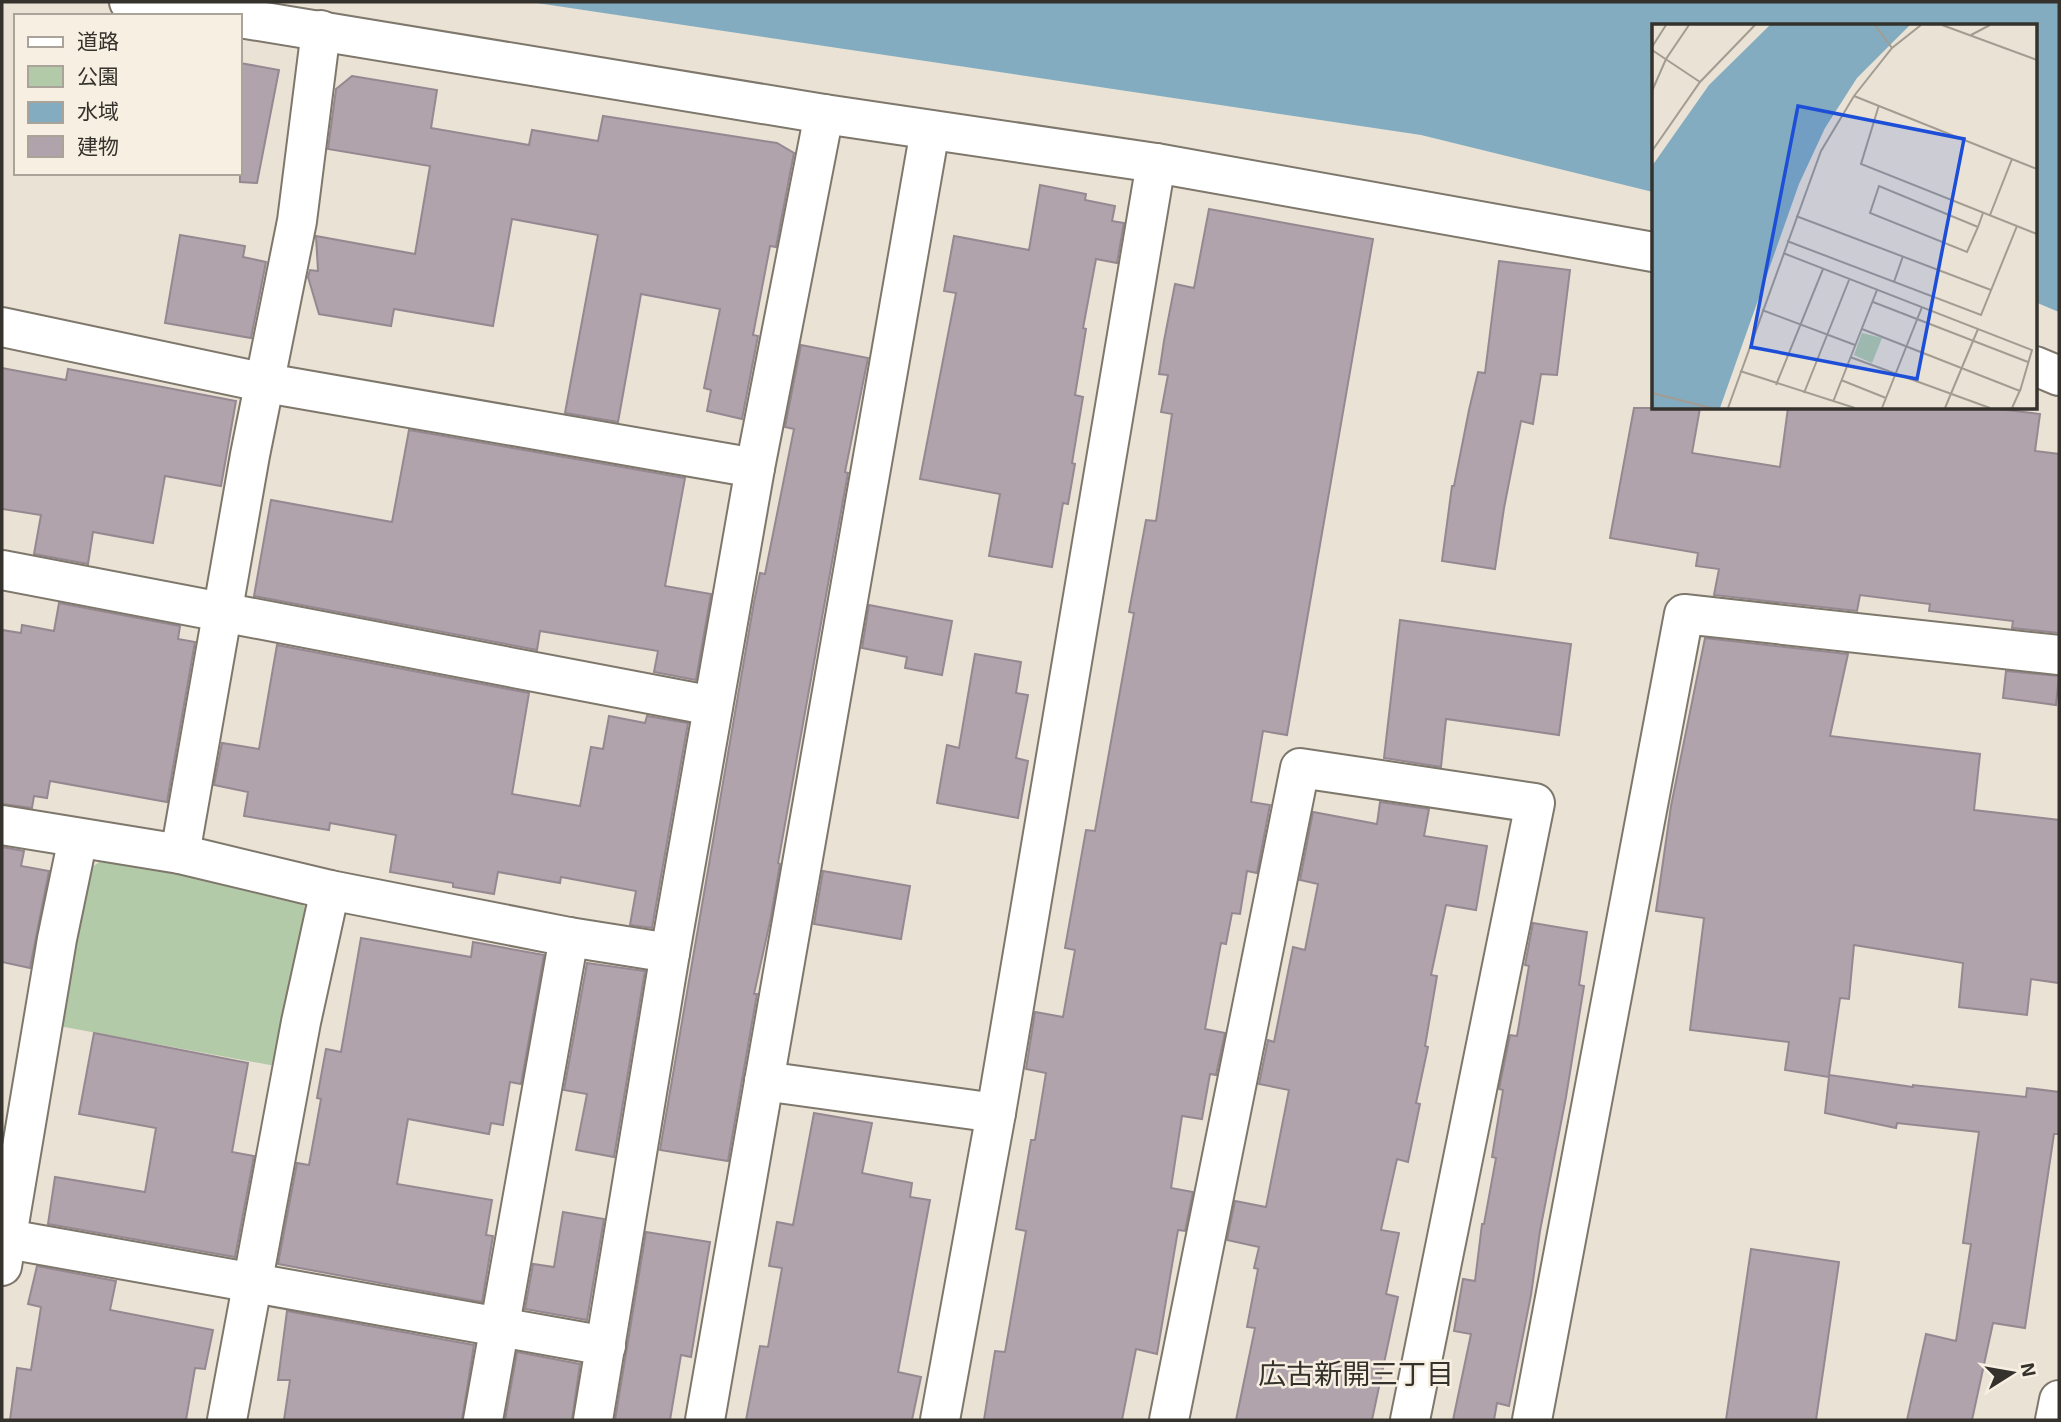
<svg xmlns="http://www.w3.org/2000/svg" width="2061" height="1422" font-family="'Exo 2','Noto Sans JP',sans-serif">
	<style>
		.green { fill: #b3caa9 }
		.water { fill: #83acc0 }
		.building { fill: #b0a3ac; stroke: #958891; stroke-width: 2 }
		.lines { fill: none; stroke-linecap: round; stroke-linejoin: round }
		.street-casing { stroke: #7e776b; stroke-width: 42 }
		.secondary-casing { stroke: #7e776b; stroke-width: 42 }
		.street { stroke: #fff; stroke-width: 38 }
		.secondary { stroke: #fff; stroke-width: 38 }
		.labels { text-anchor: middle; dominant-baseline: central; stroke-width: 5; stroke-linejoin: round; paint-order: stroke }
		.neighbourhood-label { font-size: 28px; fill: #35322d; stroke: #f7efe1 }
		.inset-road { fill: none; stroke: #a29c91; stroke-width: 2 }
		.view { fill: #1d4ed8; fill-opacity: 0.15; stroke: #1d4ed8; stroke-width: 3.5 }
		.inset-edge { fill: none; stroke: #35322d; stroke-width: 3.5 }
	</style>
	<rect width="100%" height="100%" fill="#eae2d4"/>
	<path class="green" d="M102 860 297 897 310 914 281 1067 59 1026 85 872Z"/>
	<path class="water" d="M530 2H2059V312L2035 302V26H1653V192L1421 135Z"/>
	<g class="building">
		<path d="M240 63 279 70 257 183 240 182Z"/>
		<path d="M352 76 437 90 431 128 529 145 532 130 598 141 603 116 777 143 794 153 776 247 770 246 753 335 758 336 742 419 707 411 711 390 704 388 720 309 641 294 618 422 565 413 598 235 512 219 493 326 394 309 391 326 319 314 308 277 310 270 318 271 316 236 415 254 430 166 328 149 336 89Z"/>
		<path d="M1040 185 1086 194 1085 200 1115 206 1112 221 1124 223 1117 263 1096 259 1083 328 1086 329 1075 395 1083 397 1072 463 1075 464 1068 504 1063 503 1052 567 989 556 1000 494 920 479 956 293 944 291 954 236 1029 250Z"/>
		<path d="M1209 209 1373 239 1287 735 1263 731 1251 802 1270 805 1257 873 1247 871 1240 914 1232 913 1226 944 1221 943 1205 1029 1225 1033 1216 1075 1210 1074 1202 1119 1182 1116 1171 1188 1193 1192 1185 1231 1178 1230 1157 1354 1136 1349 1122 1420H984L995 1351 1005 1352 1026 1231 1016 1229 1031 1140H1035L1046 1073 1026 1069 1035 1012 1063 1017 1075 950 1065 948 1086 830 1095 831 1134 613 1129 612 1146 520 1156 521 1172 414 1161 412 1168 375 1159 374 1164 341 1175 284 1194 288Z"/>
		<path d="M180 235 245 246 243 257 266 262 251 338 165 323Z"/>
		<path d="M1499 261 1570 270 1557 375 1541 374 1533 424 1521 421 1504 508 1495 569 1442 561 1452 486H1454L1469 410 1478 372 1485 373Z"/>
		<path d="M801 345 868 358 845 472 848 473 778 863 780 864 771 917 754 994H757L753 1017 728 1161 660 1150 754 602 760 573 765 574 794 429 785 427Z"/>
		<path d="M2 368 66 380 68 369 236 401 221 486 165 476 153 543 93 532 88 564 34 554 41 515 2 509Z"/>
		<path d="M1634 408H1700L1692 453 1780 467 1788 408H1991L2040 414 2035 451 2059 454V633L2012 628 2013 621 1929 611 1930 604 1860 595 1857 611 1714 595 1719 569 1696 566 1698 553 1610 538Z"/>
		<path d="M409 430 685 478 665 586 711 594 696 680 654 672 658 651 540 631 537 650 254 596 271 500 392 522Z"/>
		<path d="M59 603 180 626 178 639 195 642 167 802 50 781 47 798 34 796 32 808 2 804V630L21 633 22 625 54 631Z"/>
		<path d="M869 605 952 621 942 675 905 668 907 657 862 648Z"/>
		<path d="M1400 620 1571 644 1559 735 1446 719 1441 767 1384 758Z"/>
		<path d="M1705 638 1848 654 1830 736 1980 754 1974 810 2059 820V983L2031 979 2027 1015 1959 1007 1963 963 1854 945 1849 999 1840 998 1829 1075 1913 1087V1085L2026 1097 2027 1088 2059 1092V1134H2054L2025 1328 1993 1323 1972 1420H1907L1926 1334 1956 1341 1971 1244 1963 1243 1979 1132 1897 1123 1896 1128 1825 1113 1829 1077 1785 1070 1789 1042 1690 1030 1704 918 1656 911 1671 806Z"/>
		<path d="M277 645 529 693 512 794 580 806 591 747 603 749 609 716 645 723 647 716 688 723 652 928 630 925 636 891 561 877 560 883 498 872 494 894 453 887V883L390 872 396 835 330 823 329 830 244 816 248 792 214 785 222 743 259 749Z"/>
		<path d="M975 654 1021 662 1016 693 1028 695 1016 758 1028 761 1018 818 937 803 947 745 959 748Z"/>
		<path d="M2006 671 2059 676 2056 705 2003 698Z"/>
		<path d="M1380 802 1429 809 1424 836 1487 846 1476 910 1446 905 1431 975 1437 976 1425 1046 1428 1047 1416 1103 1420 1104 1408 1162 1397 1159 1381 1230 1399 1233 1386 1294 1398 1297 1372 1420H1236L1255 1328 1247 1327 1258 1269 1254 1268 1259 1247 1227 1240 1235 1201 1266 1207 1289 1090 1259 1084 1268 1040 1274 1042 1293 947 1305 950 1318 884 1300 880 1313 812 1377 824Z"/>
		<path d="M2 847 24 851 21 866 49 871 30 968 2 962Z"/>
		<path d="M823 871 910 886 901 939 814 924Z"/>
		<path d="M1533 923 1587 932 1579 985 1584 986 1566 1097 1540 1231 1531 1295 1509 1406 1497 1403 1494 1420H1453L1471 1334 1454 1331 1463 1279 1475 1281 1482 1224H1484L1496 1158 1492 1157 1503 1090 1499 1089 1510 1035 1517 1036 1529 966 1525 965Z"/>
		<path d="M361 938 471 957 473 942 544 955 521 1084 510 1082 503 1125 491 1123 489 1134 408 1119 397 1184 492 1200 486 1235 493 1236 482 1302 278 1264 297 1163 309 1165 321 1099 317 1098 326 1049 341 1052Z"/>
		<path d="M587 963 645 971 614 1157 576 1150 587 1094 564 1090Z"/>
		<path d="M94 1033 248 1063 232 1152 254 1156 235 1257 48 1224 55 1177 145 1192 156 1128 79 1114Z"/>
		<path d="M814 1113 872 1123 862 1173 912 1183 910 1197 930 1200 898 1372 921 1377 912 1420H746L760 1346 768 1347 782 1268 769 1266 777 1222 793 1225Z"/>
		<path d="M563 1212 604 1219 587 1320 525 1309 533 1264 554 1267Z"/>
		<path d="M646 1232 710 1242 691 1357 681 1355 670 1420H615Z"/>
		<path d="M1751 1249 1839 1262 1816 1420H1726Z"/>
		<path d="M37 1266 116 1281 110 1310 213 1330 205 1369 195 1368 186 1420H10L17 1368 31 1370 41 1307 28 1304Z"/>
		<path d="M287 1311 474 1345 462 1420H284L290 1380H278Z"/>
		<path d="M517 1352 580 1364 572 1420H505Z"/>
	</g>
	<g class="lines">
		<g class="street-casing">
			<g id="street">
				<path d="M2 327 266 383 755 468"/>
				<path d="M2 570 713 706"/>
				<path d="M2 825 180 854 330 890 569 937 670 953"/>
				<path d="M180 854 250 455 297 221 321 30"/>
				<path d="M764 1081 996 1113"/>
				<path d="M2 1238 606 1346"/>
				<path d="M2 1266 57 939 78 838"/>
				<path d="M227 1420 301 1022 330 890"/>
				<path d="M483 1420 569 937"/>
				<path d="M593 1420 670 953 755 468 824 114"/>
				<path d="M705 1420 930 130"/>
				<path d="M940 1420 996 1113 1156 163"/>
				<path d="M1169 1420 1300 768 1535 803 1410 1420"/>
				<path d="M1532 1420 1684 614 2059 655"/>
			</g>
		</g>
		<g class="secondary-casing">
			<g id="secondary">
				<path d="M129 2 223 16"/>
				<path d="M240 18 824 114 1156 163 1653 252"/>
				<path d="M2035 366 2059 376"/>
				<path d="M2055 1420 2059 1400"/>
			</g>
		</g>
		<use href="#street" class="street"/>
		<use href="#secondary" class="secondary"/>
	</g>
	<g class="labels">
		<g class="neighbourhood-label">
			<text x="1356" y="1373">広古新開三丁目</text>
		</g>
	</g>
	<g transform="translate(1652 24)">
		<rect width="385" height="385" fill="#eae2d4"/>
		<path d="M210 309 230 314 220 339 202 331Z" fill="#b3caa9"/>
		<path d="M118 1H258L205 54 173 104 147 160 68 384H0V142L57 61Z" fill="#83acc0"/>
		<path class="inset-road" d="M223 1 240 24M290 1 385 36M319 11 338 1M0 23 14 1M0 26 48 58M0 67 14 35 37 1M202 72 385 145M227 81 209 140 385 210M0 127 48 58 103 1M338 191 360 135M144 192 339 266M326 203 227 162 218 189 315 228 326 203 331 189M135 217 329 291 365 202M131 229 380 326 368 367M242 258 251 232M221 278 376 338M110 286 203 321M210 305 368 367M198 333 338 384M88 347 203 384M189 356 234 374M124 361 171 245M0 369 59 384M152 369 197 256M181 378 225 266M76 384 169 127 202 72 240 24 269 1M230 384 270 283M293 384 326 305M360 384 369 364"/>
		<path class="view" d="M146 82 312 115 265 355 99 323Z"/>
		<rect width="385" height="385" class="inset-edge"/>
	</g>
	<rect width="2061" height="1422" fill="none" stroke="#35322d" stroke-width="7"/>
	<rect x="14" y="14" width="228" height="161" fill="#f7efe1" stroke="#a9a399" stroke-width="2"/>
	<rect x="28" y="37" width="35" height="10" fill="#ffffff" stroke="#a9a399" stroke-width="2"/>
	<text x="77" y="49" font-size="21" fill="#35322d">道路</text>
	<rect x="28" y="66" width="35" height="21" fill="#b3caa9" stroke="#a9a399" stroke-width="2"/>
	<text x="77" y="84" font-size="21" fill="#35322d">公園</text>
	<rect x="28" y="102" width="35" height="21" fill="#83acc0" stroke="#a9a399" stroke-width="2"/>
	<text x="77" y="119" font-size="21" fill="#35322d">水域</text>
	<rect x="28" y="136" width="35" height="21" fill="#b0a3ac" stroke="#a9a399" stroke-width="2"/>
	<text x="77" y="154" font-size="21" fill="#35322d">建物</text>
	<g transform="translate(2012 1373) rotate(79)" stroke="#f7efe1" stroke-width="5" paint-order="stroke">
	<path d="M0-5L12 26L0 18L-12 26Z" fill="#35322d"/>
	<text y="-10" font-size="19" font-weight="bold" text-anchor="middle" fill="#35322d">N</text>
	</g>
</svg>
